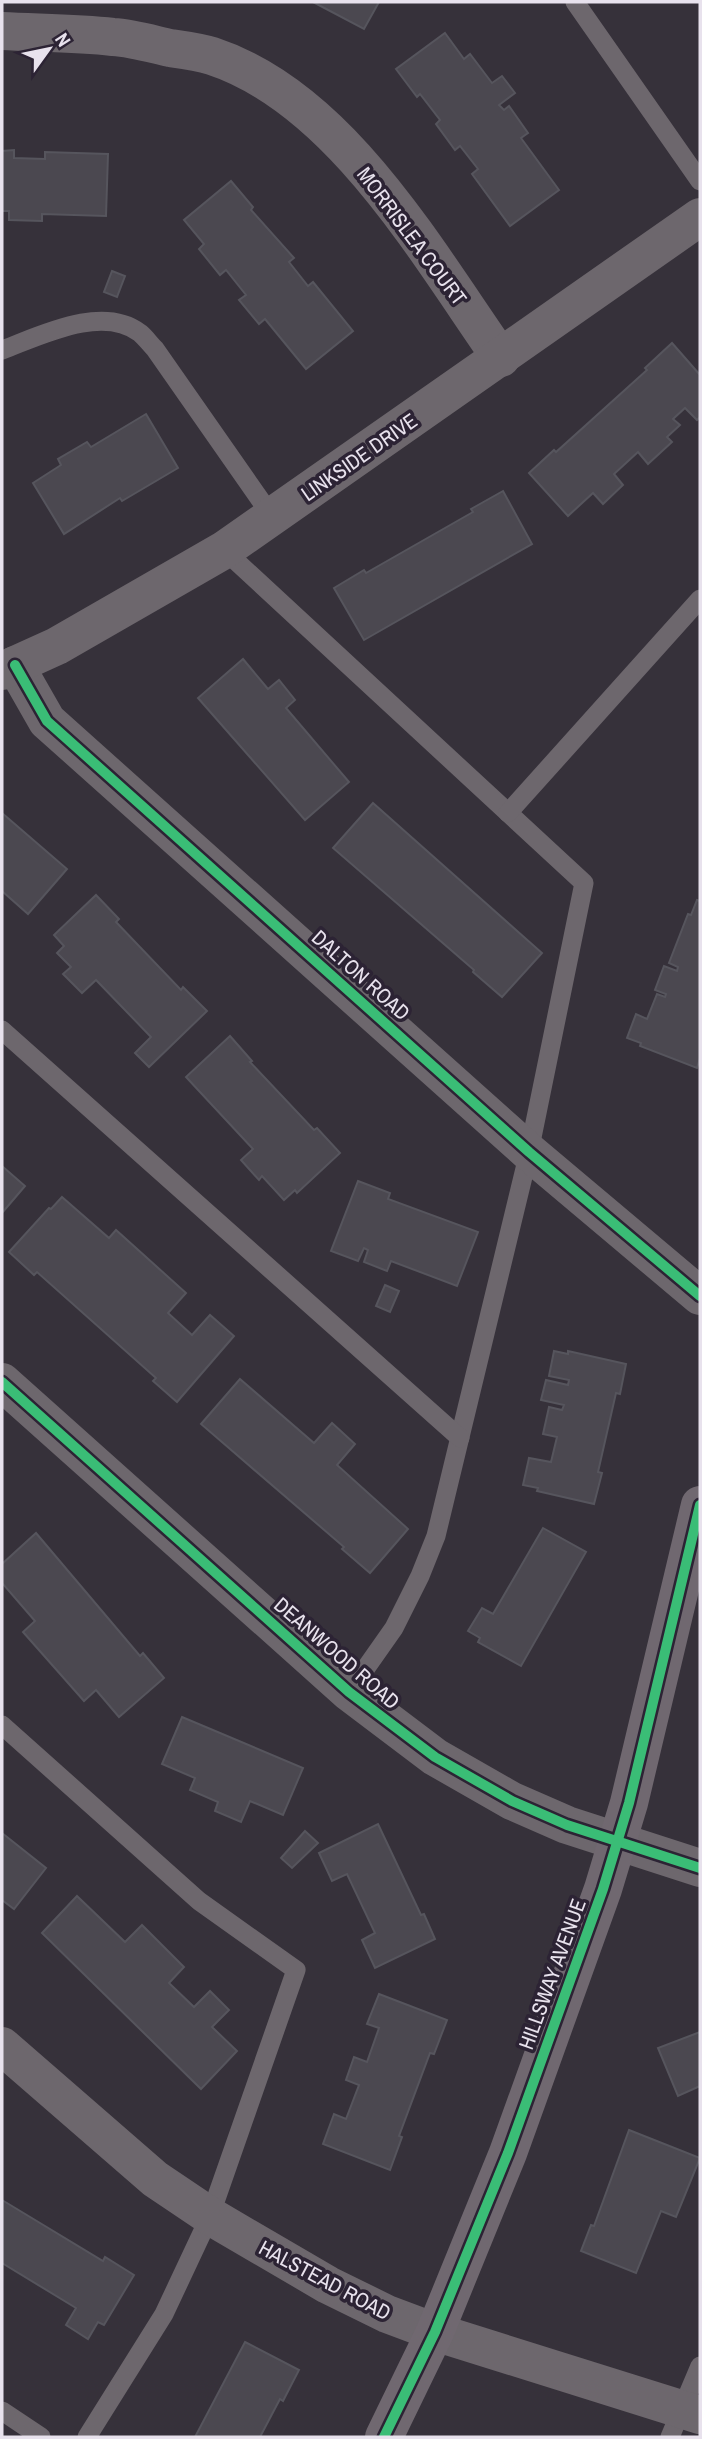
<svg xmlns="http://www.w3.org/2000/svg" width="702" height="2439" font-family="'Archivo Narrow',sans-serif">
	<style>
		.building { fill: #4b4850; stroke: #56555d; stroke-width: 2 }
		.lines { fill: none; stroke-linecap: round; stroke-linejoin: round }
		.lane { stroke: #6d676d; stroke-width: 19 }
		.street { stroke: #6d676d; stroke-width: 38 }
		.secondary { stroke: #706870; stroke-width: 38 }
		.cycleway-casing { stroke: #2c2334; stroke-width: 15 }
		.cycleway { stroke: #3abd76; stroke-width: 10 }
		.labels { text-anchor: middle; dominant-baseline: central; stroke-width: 7; stroke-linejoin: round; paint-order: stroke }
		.street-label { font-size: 21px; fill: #e8e2ed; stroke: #2c2334 }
	</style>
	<rect width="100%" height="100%" fill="#36313a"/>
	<g class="building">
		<path d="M313 2H379L364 29Z"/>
		<path d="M445 33 464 59 470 54 492 83 502 76 515 93 499 105 504 110 509 106 528 133 521 138 559 190 510 226 472 174 478 169 460 146 455 150 436 124 440 120 420 94 417 97 396 69Z"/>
		<path d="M14 150V158L45 159V152L108 154 106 216 42 214V221L9 220V211H2V151Z"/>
		<path d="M231 181 253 207 251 210 294 258 289 262 308 286 313 282 353 331 306 369 265 319 259 324 239 300 246 295 226 270 220 275 199 249 204 244 184 220Z"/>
		<path d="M112 271 125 276 117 297 104 292Z"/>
		<path d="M672 343 700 375V417L697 420 685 408 673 419 680 425 667 437 672 442 648 464 638 452 614 474 623 485 603 504 593 493 568 516 529 473 554 450 556 452 647 370 645 368Z"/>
		<path d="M146 414 178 468 122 501 120 498 64 534 33 483 61 465 58 459 87 442 91 447Z"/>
		<path d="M503 491 532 544 364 640 334 588 364 570 366 573 473 512 471 509Z"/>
		<path d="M243 659 268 689 279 680 295 700 286 708 349 782 305 820 198 698Z"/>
		<path d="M373 803 542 953 502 997 473 972 474 970 333 848Z"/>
		<path d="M2 813 67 869 28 914 2 891Z"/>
		<path d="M96 895 119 919 116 922 181 990 183 987 207 1011 149 1067 135 1053 151 1037 96 980 82 993 63 974 71 967 57 953 64 946 54 935Z"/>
		<path d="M697 900 700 901V1058L697 1068 640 1046 641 1043 627 1038 636 1014 647 1019 657 994 665 997 666 994 655 990 664 966 677 971 678 967 669 963 688 914 691 915Z"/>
		<path d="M230 1036 252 1061 250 1062 314 1130 317 1128 340 1153 297 1193 295 1190 284 1200 262 1176 259 1180 241 1160 253 1149 186 1077Z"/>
		<path d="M2 1166 25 1186 2 1213Z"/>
		<path d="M358 1181 390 1193 388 1199 478 1232 457 1286 391 1261 387 1271 364 1262 368 1250 364 1248 358 1261 331 1251Z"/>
		<path d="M62 1197 109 1238 116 1230 186 1293 168 1313 192 1335 210 1315 234 1336 177 1402 153 1381 156 1378 37 1272 34 1275 9 1252 49 1208 51 1209Z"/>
		<path d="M385 1285 399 1291 390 1312 376 1306Z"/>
		<path d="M554 1351 568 1354V1351L626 1364 620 1394 616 1393 598 1472 602 1473 594 1504 537 1491 538 1488 523 1485 529 1458 551 1462 557 1437 543 1434 549 1407 562 1410 564 1405 541 1400 546 1380 568 1385 569 1380 549 1376Z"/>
		<path d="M240 1379 314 1443 332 1423 355 1444 337 1465 408 1529 370 1573 342 1549 344 1547 201 1424Z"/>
		<path d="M543 1528 586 1552 521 1666 478 1642 480 1638 468 1631 482 1608 493 1614Z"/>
		<path d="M36 1533 140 1656 143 1653 164 1678 119 1717 96 1690 84 1701 23 1632 35 1621 2 1583V1564Z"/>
		<path d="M182 1717 303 1768 283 1815 250 1801 241 1822 215 1811 218 1802 190 1790 195 1778 162 1764Z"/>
		<path d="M378 1824 421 1915 424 1914 435 1939 375 1968 362 1940 375 1933 347 1874 332 1881 319 1853Z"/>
		<path d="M305 1831 318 1843 292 1868 281 1858Z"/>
		<path d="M2 1833 46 1868 14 1909 2 1900Z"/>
		<path d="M77 1896 125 1942 142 1925 184 1967 169 1983 194 2007 210 1991 229 2010 212 2027 237 2051 201 2089 42 1933Z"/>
		<path d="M379 1994 447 2020 434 2054 430 2053 399 2136 402 2137 390 2170 323 2144 334 2114 346 2119 359 2085 346 2080 354 2057 367 2062 379 2028 367 2024Z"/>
		<path d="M700 2032V2086L678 2096 658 2048Z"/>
		<path d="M629 2130 700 2158 676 2217 661 2211 636 2273 581 2251 591 2225 594 2226Z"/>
		<path d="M2 2200 103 2261 105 2257 134 2275 104 2325 98 2322 88 2339 66 2325 76 2308 2 2263Z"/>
		<path d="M245 2342 299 2370 283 2401 280 2399 260 2437H195Z"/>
	</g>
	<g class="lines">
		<g class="lane">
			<path d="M575 2 700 181"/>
			<path d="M2 350C40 336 102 304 140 333 145 337 150 344 155 349L273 518"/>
			<path d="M224 550 584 883 529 1152 436 1536 420 1576 394 1628 349 1692"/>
			<path d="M508 813 700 599"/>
			<path d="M2 1030 460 1438"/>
			<path d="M2 1725 199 1901 296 1970 210 2216 164 2314 87 2437"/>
			<path d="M2 2411 41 2437"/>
			<path d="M670 2437 700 2366"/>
		</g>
		<g class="street">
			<path d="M2 31C39 33 76 33 113 37 132 38 152 44 170 48 184 50 199 52 212 56 340 98 427 253 501 358"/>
			<path d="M15 665 47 721 529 1152 700 1296"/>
			<path d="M2 671 57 646 224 550 700 217"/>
			<path d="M2 1382 349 1692 435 1757 512 1801 567 1825 700 1868"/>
			<path d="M2 2046 155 2179 210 2216 328 2285 387 2314 435 2332 700 2415"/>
		</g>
		<path class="secondary" d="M384 2437 435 2332 508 2153 603 1889 629 1803 700 1505"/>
		<g class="cycleway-casing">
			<g id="cycleway">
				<path d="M15 665 47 721 529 1152 700 1296"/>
				<path d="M2 1382 349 1692 435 1757 512 1801 567 1825 700 1868"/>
				<path d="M384 2437 435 2332 508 2153 603 1889 629 1803 700 1505"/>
			</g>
		</g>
		<use href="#cycleway" class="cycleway"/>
	</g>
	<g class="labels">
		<g class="street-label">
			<text transform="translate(412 236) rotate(53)">MORRISLEA COURT</text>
			<text transform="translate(359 457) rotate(-35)">LINKSIDE DRIVE</text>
			<text transform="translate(361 975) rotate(42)">DALTON ROAD</text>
			<text transform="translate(337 1653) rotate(41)">DEANWOOD ROAD</text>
			<text transform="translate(552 1974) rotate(-70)">HILLSWAY AVENUE</text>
			<text transform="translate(325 2280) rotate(28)">HALSTEAD ROAD</text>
		</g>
	</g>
	<rect width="702" height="2439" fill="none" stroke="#e8e2ed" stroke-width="7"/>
	<g transform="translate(49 49) rotate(57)" stroke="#2c2334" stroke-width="5" paint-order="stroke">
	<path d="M0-5L12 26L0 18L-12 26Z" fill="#e8e2ed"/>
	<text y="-10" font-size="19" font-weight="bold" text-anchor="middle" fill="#e8e2ed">N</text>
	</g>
</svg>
